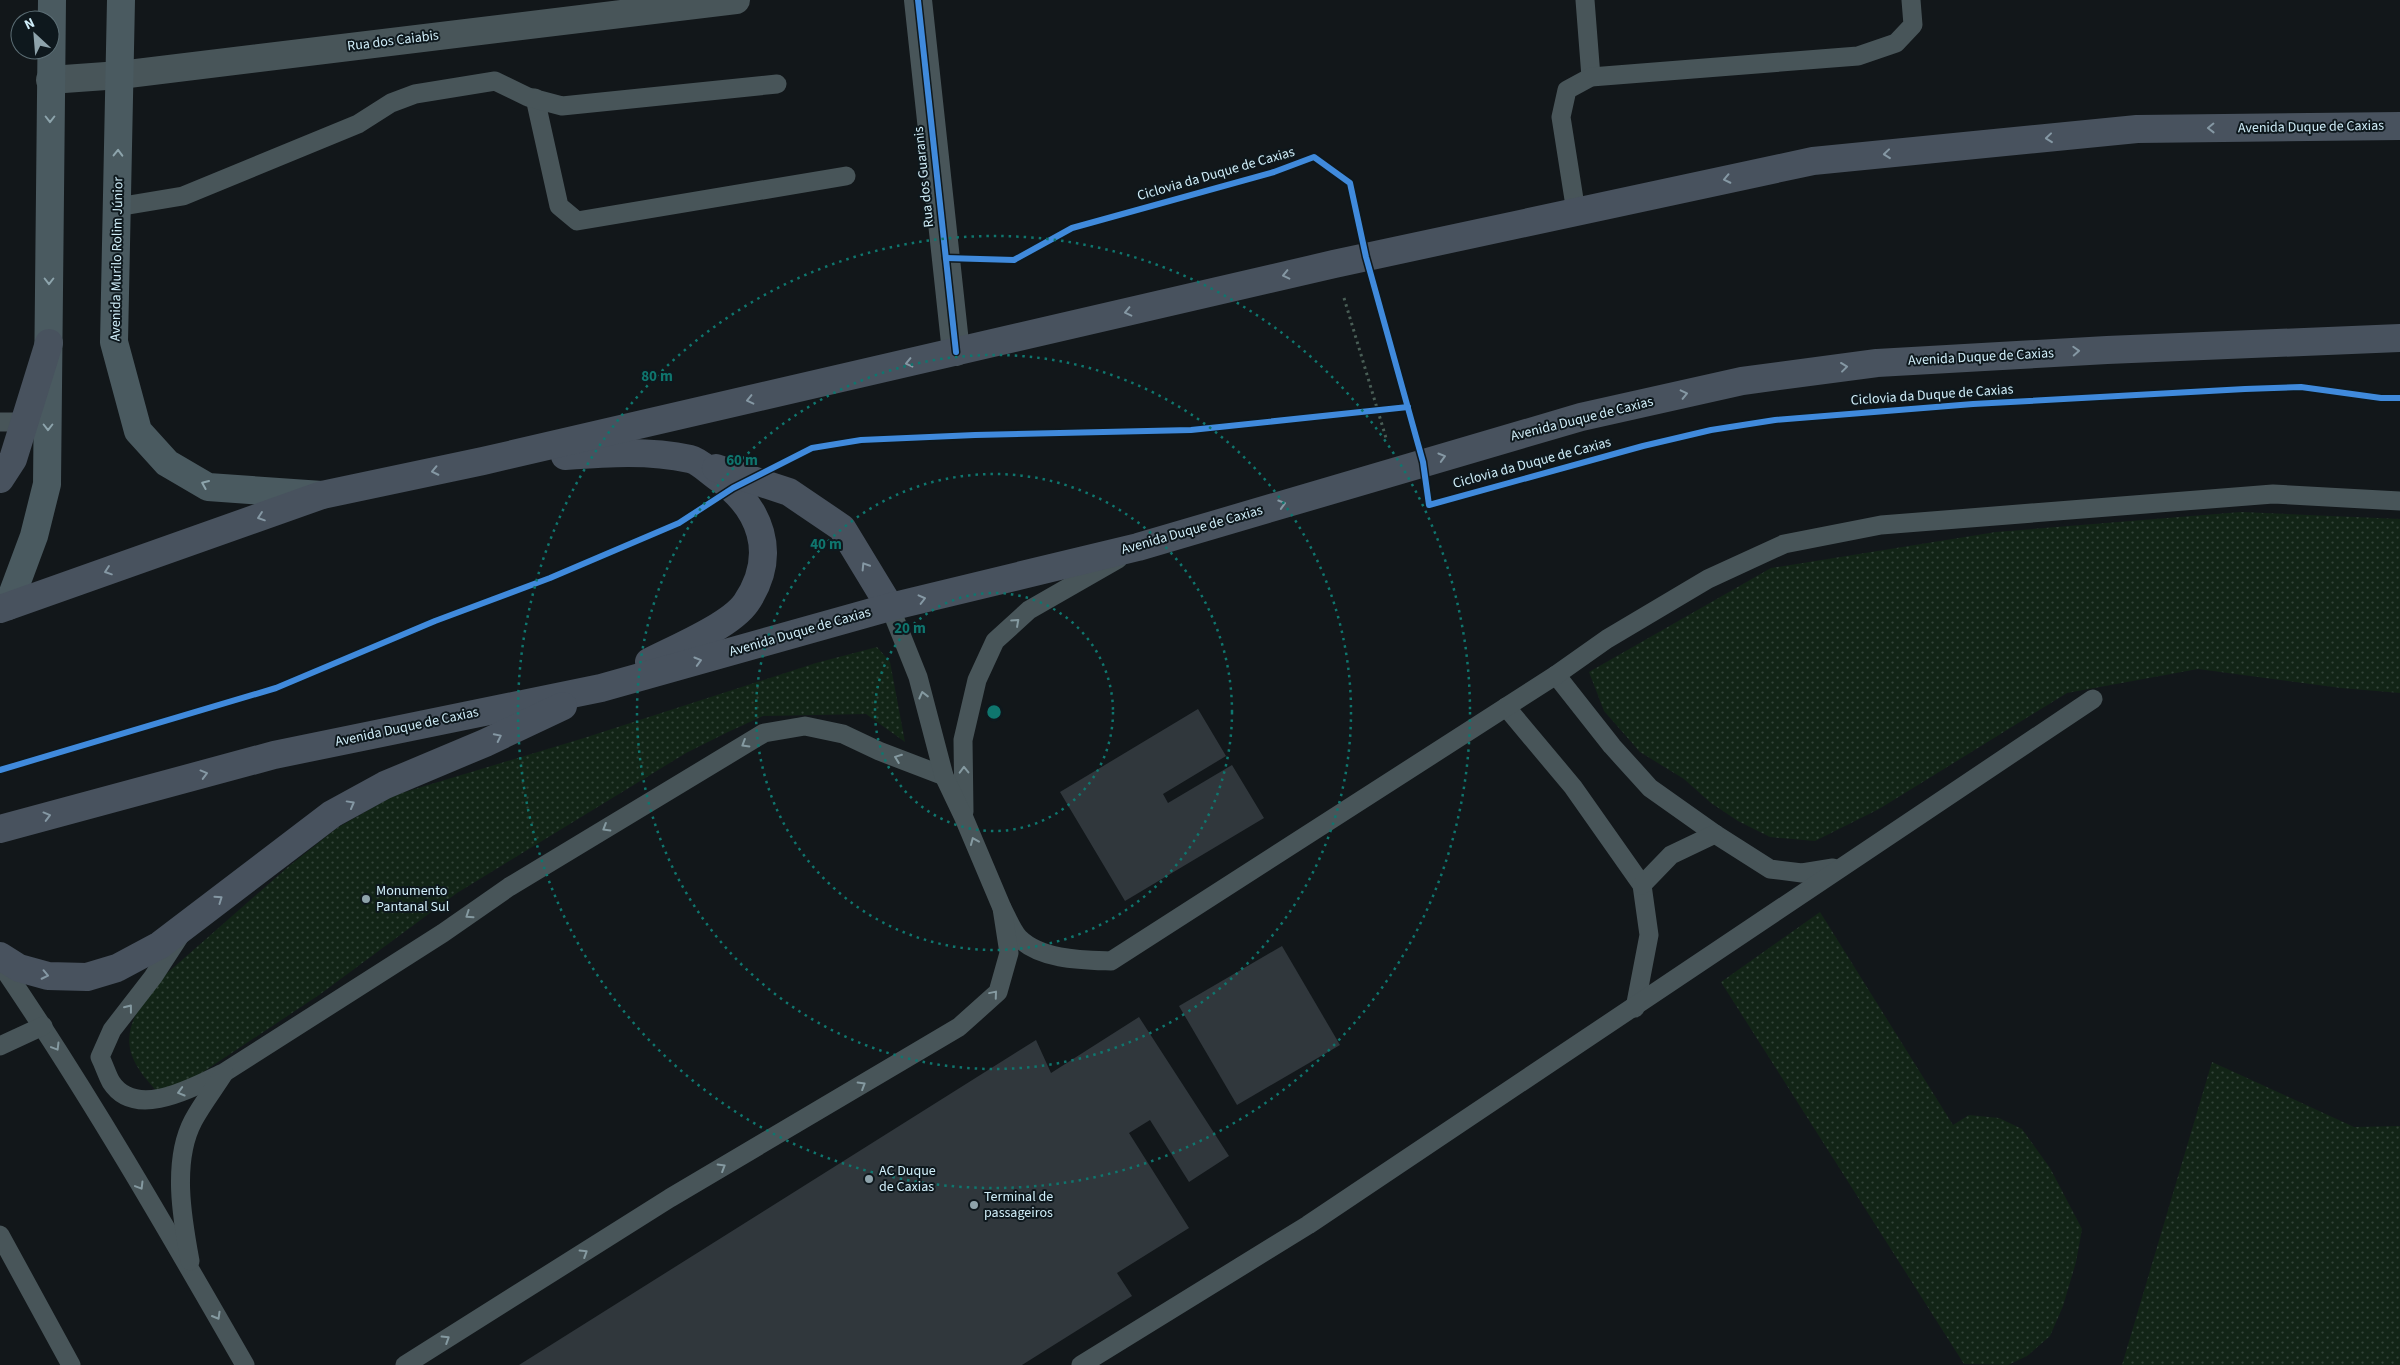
<svg xmlns="http://www.w3.org/2000/svg" width="2400" height="1365" font-family="'Source Sans 3',sans-serif">
	<style>
		.grass { fill: url(#grass-dots) }
		.building { fill: #30373c }
		.lines { fill: none; stroke-linecap: round; stroke-linejoin: round }
		.path { stroke: #495e56; stroke-width: 3; stroke-dasharray: 2.5 4; stroke-linecap: butt }
		.service { stroke: #485559; stroke-width: 19 }
		.minor { stroke: #485559; stroke-width: 28 }
		.secondary { stroke: #4a5a60; stroke-width: 28 }
		.primary { stroke: #48525e; stroke-width: 28 }
		.cycleway-casing { stroke: #0e181d; stroke-width: 9 }
		.cycleway { stroke: #408adc; stroke-width: 6 }
		.oneway { stroke: #8da4ac }
		.oneway2 { stroke: #8598a4 }
		.oneway3 { stroke: #859aa1 }
		.ring { fill: none; stroke: #0f766e; stroke-width: 2.5; stroke-dasharray: 2.5 5 }
		.poi-dot { fill: #8ea3ab; stroke: #0e181d; stroke-width: 2 }
		.labels { text-anchor: middle; dominant-baseline: central; stroke-width: 4; stroke-linejoin: round; paint-order: stroke }
		.street-label { font-size: 14px; fill: #d0eef9; stroke: #0e181d }
		.poi-label { font-size: 14px; fill: #d0eef9; stroke: #0e181d; text-anchor: start }
		.centre { fill: #0f766e; stroke: #0e181d; stroke-width: 2.5 }
		.ring-label { font-size: 15px; text-anchor: middle; font-weight: bold; fill: #0f766e; stroke: #0e181d; stroke-width: 4; stroke-linejoin: round; paint-order: stroke }
	</style>
	<defs>
		<pattern id="grass-dots" width="8" height="8" patternUnits="userSpaceOnUse" patternTransform="scale(1.25)"><rect width="8" height="8" fill="#122416"/><path d="M2 2h.1M6 6h.1" fill="none" stroke="#334439" stroke-width="1.8" stroke-linecap="round"/></pattern>
	</defs>
	<rect width="100%" height="100%" fill="#12171a"/>
	<g class="grass">
		<path d="M2241 512 2400 519V693L2341 688 2198 669 2067 693 1879 809 1815 841 1770 837 1738 821 1711 803 1684 779 1640 752 1604 711 1589 672 1771 568 1996 532Z"/>
		<path d="M877 647 890 662 905 742 866 714 763 716 728 732 686 753 457 893 319 995 182 1086 157 1091C116 1049 124 1026 157 982L288 867 337 828 395 795 584 738 816 663Z"/>
		<path d="M1820 912 1953 1125 1969 1115 1999 1118 2022 1129 2050 1168 2082 1229 2076 1262 2063 1306 2050 1336 2027 1356 2008 1365 1964 1364 1721 982Z"/>
		<path d="M2212 1062 2354 1127 2400 1126V1365H2122Z"/>
	</g>
	<g class="building">
		<path d="M1198 709 1226 756 1163 794 1168 803 1232 765 1264 818 1125 901 1060 792Z"/>
		<path d="M1282 946 1340 1045 1237 1105 1179 1006Z"/>
		<path d="M1139 1017 1229 1156 1189 1182 1150 1120 1129 1133 1189 1228 1117 1273 1132 1296 1022 1365H519L1036 1040 1051 1073Z"/>
	</g>
	<g class="lines">
		<path class="path" d="M1344 298 1386 438"/>
		<g class="service">
			<path d="M1585 0 1591 77"/>
			<path d="M535 98 559 206 577 221 846 176"/>
			<path d="M117 207 183 196 358 124 391 103 415 94 495 81 528 97 562 106 777 84"/>
			<path d="M1576 212 1561 117 1567 90 1591 77 1858 56 1896 43 1913 25 1911 0"/>
			<path d="M0 422H24"/>
			<path d="M1556 675 1612 746 1650 788 1715 834 1770 869 1802 873 1833 868"/>
			<path d="M1506 707 1573 787 1642 885 1649 935 1635 1008"/>
			<path d="M964 812 963 740 977 680 995 641 1029 610 1118 559"/>
			<path d="M1642 885 1671 855 1715 834"/>
			<path d="M1002 908C1007 917 1012 931 1019 938 1041 960 1083 960 1111 961L1556 675 1607 639 1708 579 1784 544 1881 525 2273 494 2400 501"/>
			<path d="M179 937 153 977 112 1030 100 1057C104 1065 107 1075 111 1082 136 1121 195 1086 225 1072L443 933 509 887 764 733 805 726 843 734 879 751 944 776"/>
			<path d="M0 963C88 1092 167 1229 245 1365"/>
			<path d="M0 1046 43 1026"/>
			<path d="M0 1235 71 1365"/>
			<path d="M190 1261C182 1218 172 1161 193 1121 202 1104 214 1089 224 1073"/>
			<path d="M405 1365 670 1198 959 1027 998 992 1009 953 1002 908 964 818 944 776 918 677 890 607"/>
			<path d="M1081 1365 1308 1225 2093 699"/>
		</g>
		<g class="minor">
			<path d="M918 0 956 352"/>
			<path d="M50 80 120 75 736 0"/>
		</g>
		<g class="secondary">
			<path d="M121 0 114 342 138 431 167 463 208 487 322 495"/>
			<path d="M8 606 34 536 47 484 52 0"/>
		</g>
		<g class="primary">
			<path d="M565 456C607 453 649 450 690 459 699 461 709 471 716 476 761 507 779 554 746 603 730 626 674 649 649 662"/>
			<path d="M716 468 789 492 842 528 890 607"/>
			<path d="M0 479 13 459 49 343"/>
			<path d="M0 609 322 495 483 461 1334 264 1813 161 2137 129 2400 126"/>
			<path d="M0 829 274 755 601 688 890 607 1138 547 1581 417 1742 381 1877 363 2107 350 2400 338"/>
			<path d="M0 956 19 968 48 976 87 977 117 968 160 945 332 814 385 785 485 743 563 706"/>
		</g>
		<g class="cycleway-casing">
			<g id="cycleway">
				<path d="M918 0 956 352"/>
				<path d="M946 258 1014 260 1072 228 1274 172 1314 157 1350 183 1366 257 1423 462 1429 505 1643 446 1711 430 1775 420 1973 404 2245 389 2301 387 2381 398H2400"/>
				<path d="M0 770 276 688 435 621 550 578 679 523 733 488 812 448 861 440 975 435 1191 430 1408 407"/>
			</g>
		</g>
		<use href="#cycleway" class="cycleway"/>
	</g>
	<defs><path id="oneway-chevron" d="M-2-3.5L2.5 0L-2 3.5" fill="none" stroke-width="1.6" stroke-linecap="round" stroke-linejoin="round" transform="scale(1.25)"/></defs>
	<g class="oneway">
		<use href="#oneway-chevron" transform="translate(50 119) rotate(90)"/>
		<use href="#oneway-chevron" transform="translate(118 153) rotate(-89)"/>
		<use href="#oneway-chevron" transform="translate(49 281) rotate(90)"/>
		<use href="#oneway-chevron" transform="translate(48 427) rotate(90)"/>
		<use href="#oneway-chevron" transform="translate(205 484) rotate(-157)"/>
	</g>
	<g class="oneway2">
		<use href="#oneway-chevron" transform="translate(2211 128) rotate(179)"/>
		<use href="#oneway-chevron" transform="translate(2049 138) rotate(174)"/>
		<use href="#oneway-chevron" transform="translate(1887 154) rotate(174)"/>
		<use href="#oneway-chevron" transform="translate(1727 179) rotate(168)"/>
		<use href="#oneway-chevron" transform="translate(1286 275) rotate(167)"/>
		<use href="#oneway-chevron" transform="translate(1128 312) rotate(167)"/>
		<use href="#oneway-chevron" transform="translate(2076 351) rotate(-3)"/>
		<use href="#oneway-chevron" transform="translate(909 363) rotate(167)"/>
		<use href="#oneway-chevron" transform="translate(1844 367) rotate(-7)"/>
		<use href="#oneway-chevron" transform="translate(1684 394) rotate(-13)"/>
		<use href="#oneway-chevron" transform="translate(750 400) rotate(167)"/>
		<use href="#oneway-chevron" transform="translate(1442 457) rotate(-16)"/>
		<use href="#oneway-chevron" transform="translate(435 471) rotate(168)"/>
		<use href="#oneway-chevron" transform="translate(1282 504) rotate(-17)"/>
		<use href="#oneway-chevron" transform="translate(261 517) rotate(161)"/>
		<use href="#oneway-chevron" transform="translate(865 566) rotate(-122)"/>
		<use href="#oneway-chevron" transform="translate(108 571) rotate(161)"/>
		<use href="#oneway-chevron" transform="translate(922 599) rotate(-14)"/>
		<use href="#oneway-chevron" transform="translate(698 661) rotate(-16)"/>
		<use href="#oneway-chevron" transform="translate(498 737) rotate(-26)"/>
		<use href="#oneway-chevron" transform="translate(204 774) rotate(-15)"/>
		<use href="#oneway-chevron" transform="translate(351 804) rotate(-29)"/>
		<use href="#oneway-chevron" transform="translate(47 816) rotate(-15)"/>
		<use href="#oneway-chevron" transform="translate(219 899) rotate(-35)"/>
		<use href="#oneway-chevron" transform="translate(45 975) rotate(12)"/>
	</g>
	<g class="oneway3">
		<use href="#oneway-chevron" transform="translate(1016 622) rotate(-42)"/>
		<use href="#oneway-chevron" transform="translate(923 695) rotate(-104)"/>
		<use href="#oneway-chevron" transform="translate(745 744) rotate(149)"/>
		<use href="#oneway-chevron" transform="translate(898 758) rotate(-159)"/>
		<use href="#oneway-chevron" transform="translate(964 770) rotate(-91)"/>
		<use href="#oneway-chevron" transform="translate(606 828) rotate(149)"/>
		<use href="#oneway-chevron" transform="translate(974 841) rotate(-113)"/>
		<use href="#oneway-chevron" transform="translate(469 915) rotate(146)"/>
		<use href="#oneway-chevron" transform="translate(994 994) rotate(-50)"/>
		<use href="#oneway-chevron" transform="translate(129 1008) rotate(-52)"/>
		<use href="#oneway-chevron" transform="translate(56 1047) rotate(59)"/>
		<use href="#oneway-chevron" transform="translate(862 1085) rotate(-31)"/>
		<use href="#oneway-chevron" transform="translate(181 1092) rotate(164)"/>
		<use href="#oneway-chevron" transform="translate(722 1167) rotate(-31)"/>
		<use href="#oneway-chevron" transform="translate(140 1186) rotate(59)"/>
		<use href="#oneway-chevron" transform="translate(584 1253) rotate(-32)"/>
		<use href="#oneway-chevron" transform="translate(217 1316) rotate(60)"/>
		<use href="#oneway-chevron" transform="translate(446 1339) rotate(-32)"/>
	</g>
	<g class="ring">
		<circle cx="994" cy="712" r="119"/>
		<circle cx="994" cy="712" r="238"/>
		<circle cx="994" cy="712" r="357"/>
		<circle cx="994" cy="712" r="476"/>
	</g>
	<g class="poi-dot">
		<circle cx="366" cy="899" r="5"/>
		<circle cx="869" cy="1179" r="5"/>
		<circle cx="974" cy="1205" r="5"/>
	</g>
	<g class="labels">
		<g class="street-label">
			<text transform="translate(393 41) rotate(-7)">Rua dos Caiabis</text>
			<text transform="translate(2311 127) rotate(-1)">Avenida Duque de Caxias</text>
			<text transform="translate(1216 174) rotate(-16)">Ciclovia da Duque de Caxias</text>
			<text transform="translate(924 177) rotate(-96)">Rua dos Guaranis</text>
			<text transform="translate(117 259) rotate(-89)">Avenida Murilo Rolim Júnior</text>
			<text transform="translate(1981 357) rotate(-3)">Avenida Duque de Caxias</text>
			<text transform="translate(1932 395) rotate(-4)">Ciclovia da Duque de Caxias</text>
			<text transform="translate(1582 419) rotate(-14)">Avenida Duque de Caxias</text>
			<text transform="translate(1532 463) rotate(-15)">Ciclovia da Duque de Caxias</text>
			<text transform="translate(1192 530) rotate(-16)">Avenida Duque de Caxias</text>
			<text transform="translate(800 632) rotate(-16)">Avenida Duque de Caxias</text>
			<text transform="translate(407 727) rotate(-12)">Avenida Duque de Caxias</text>
		</g>
		<g class="poi-label">
			<text x="376" y="891">Monumento<tspan x="376" dy="16">Pantanal Sul</tspan></text>
			<text x="879" y="1171">AC Duque<tspan x="879" dy="16">de Caxias</tspan></text>
			<text x="984" y="1197">Terminal de<tspan x="984" dy="16">passageiros</tspan></text>
		</g>
	</g>
	<circle cx="994" cy="712" r="8" class="centre"/>
	<g class="ring-label">
		<text x="657" y="381">80 m</text>
		<text x="742" y="465">60 m</text>
		<text x="826" y="549">40 m</text>
		<text x="910" y="633">20 m</text>
	</g>
	<g transform="translate(35 35) rotate(334)"><circle r="24" fill="#0e181d" stroke="#5c6e75"/>
	<path d="M0-4L9 19L0 12L-9 19Z" fill="#8ea3ab"/>
	<text y="-8" font-size="14" font-weight="bold" text-anchor="middle" fill="#d0eef9">N</text>
	</g>
</svg>
